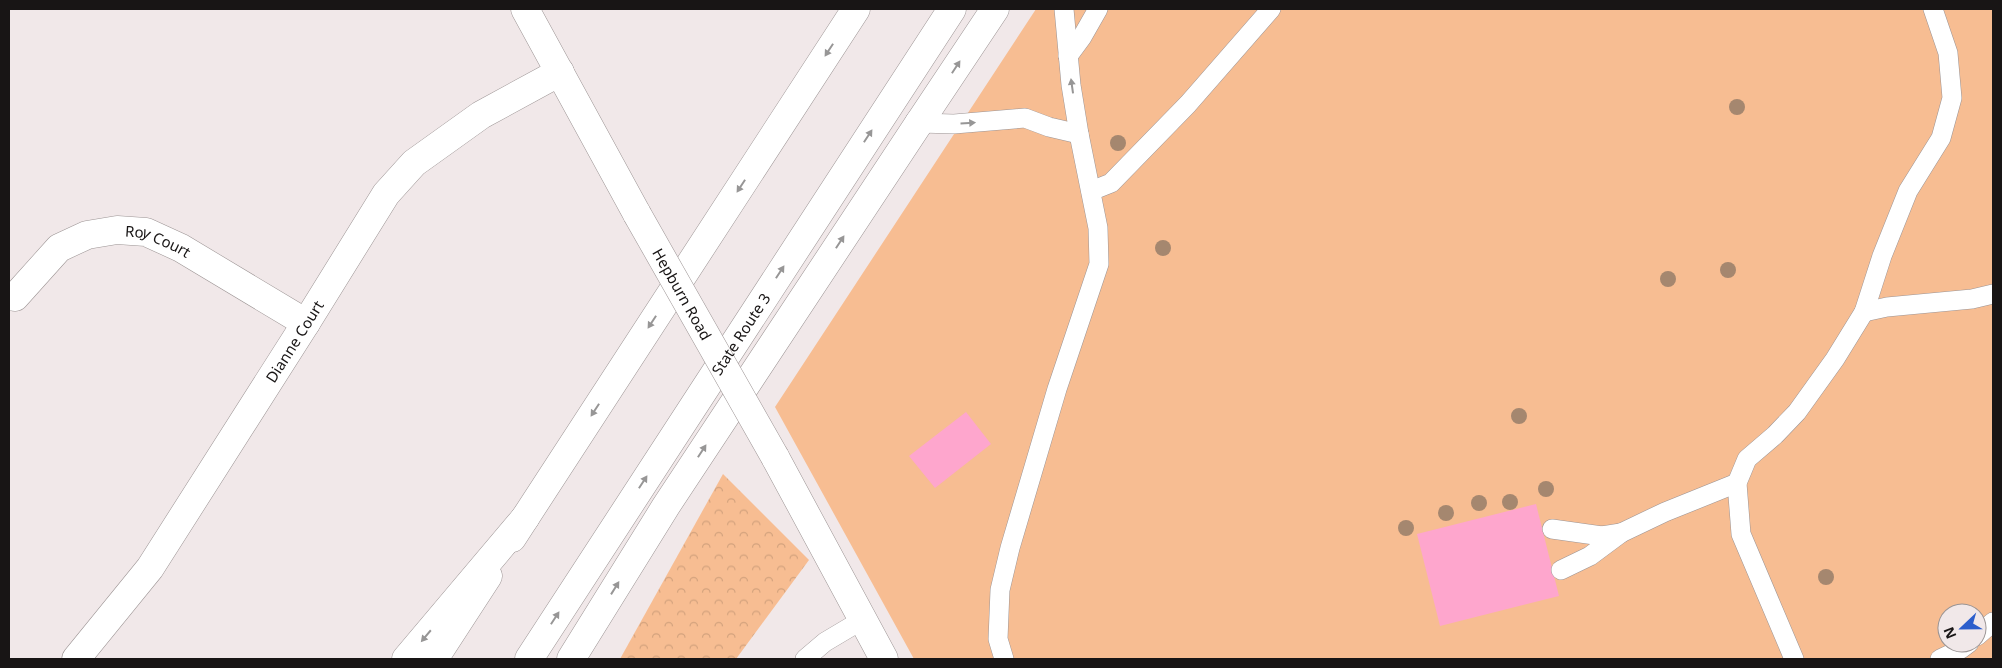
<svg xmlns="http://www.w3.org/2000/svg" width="2002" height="668" font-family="'Noto Sans',sans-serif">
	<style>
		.grass { fill: #f7bd92; fill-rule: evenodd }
		.forest { fill: url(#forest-crowns) }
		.building { fill: #fea6cd }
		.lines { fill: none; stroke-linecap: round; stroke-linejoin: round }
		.service-casing { stroke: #9c9494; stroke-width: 20 }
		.minor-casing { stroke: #9c9494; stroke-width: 29 }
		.trunk-casing { stroke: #9c9494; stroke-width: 29 }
		.motorway-casing { stroke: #9c9494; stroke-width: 29 }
		.service { stroke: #fff; stroke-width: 19 }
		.minor { stroke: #fff; stroke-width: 28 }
		.trunk { stroke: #fff; stroke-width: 28 }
		.motorway { stroke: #fff; stroke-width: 28 }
		.minor-bridge-casing { stroke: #9c9494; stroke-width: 29; stroke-linecap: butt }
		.minor-bridge { stroke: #fff; stroke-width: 28 }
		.tree { fill: #a5876f }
		.oneway { fill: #979696 }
		.labels { text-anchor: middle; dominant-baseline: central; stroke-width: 4.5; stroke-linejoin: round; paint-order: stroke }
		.street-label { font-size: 15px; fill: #181515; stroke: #f1e8e9 }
	</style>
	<defs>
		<pattern id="forest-crowns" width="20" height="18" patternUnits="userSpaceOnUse" patternTransform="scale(1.25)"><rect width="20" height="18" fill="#f7bd92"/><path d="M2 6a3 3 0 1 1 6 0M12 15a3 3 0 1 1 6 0" fill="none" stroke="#d3a27d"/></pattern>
	</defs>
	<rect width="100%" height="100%" fill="#f1e8e9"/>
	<path class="grass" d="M1036 9H1993V659H914L775 407ZM1947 613H1977V643H1947Z"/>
	<path class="forest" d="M723 474 809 560 736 659H620Z"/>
	<g class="building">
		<path d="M966 412 991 444 935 488 909 456Z"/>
		<path d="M1536 504 1559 596 1440 626 1417 534Z"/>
	</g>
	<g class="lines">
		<g class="service-casing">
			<g id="service">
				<path d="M1068 56 1082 37 1098 9"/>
				<path d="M919 123 954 124 1025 118 1049 127 1079 134"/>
				<path d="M1091 191 1111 183 1188 104 1271 9"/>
				<path d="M1864 312 1887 307 1972 299 1993 294"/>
				<path d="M1552 529 1602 536 1621 533"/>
				<path d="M1561 570 1590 556 1621 533 1665 512 1737 483"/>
				<path d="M1977 636 1993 622"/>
				<path d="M805 659 825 642 862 620"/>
				<path d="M1004 659 998 639 1000 590 1010 548 1057 389 1099 264 1098 228 1079 134 1071 85 1064 9"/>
				<path d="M1794 659 1741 534 1737 483 1747 459 1775 435 1797 412 1835 359 1864 312 1882 256 1908 191 1941 138 1952 98 1948 53 1933 9"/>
				<path d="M1940 659 1961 649 1969 643"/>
			</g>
		</g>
		<g class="minor-casing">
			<g id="minor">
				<path d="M525 9 637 214"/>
				<path id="s1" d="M15 297 59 248 87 235 117 230 146 232 181 248 306 323"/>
				<path d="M775 457 884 659"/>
				<path id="s2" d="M76 659 150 568 306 323 386 194 414 163 481 115 560 72"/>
			</g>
		</g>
		<g class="trunk-casing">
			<g id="trunk">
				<path d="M919 123 995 9"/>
				<path d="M512 538 856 9"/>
				<path d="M434 659 488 576"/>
				<path id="s3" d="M529 659 952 9"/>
			</g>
		</g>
		<g class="motorway-casing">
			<g id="motorway">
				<path d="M406 659 525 518"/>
				<path d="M571 659 666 506 919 123"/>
			</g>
		</g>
		<use href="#service" class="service"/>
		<use href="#minor" class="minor"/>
		<use href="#trunk" class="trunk"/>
		<use href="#motorway" class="motorway"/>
		<g class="minor-bridge-casing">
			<g id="minor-bridge">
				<path id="s4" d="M637 214 775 457"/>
			</g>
		</g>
		<use href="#minor-bridge" class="minor-bridge"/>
	</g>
	<g class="tree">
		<circle cx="1737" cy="107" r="8"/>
		<circle cx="1118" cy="143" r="8"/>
		<circle cx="1163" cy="248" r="8"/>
		<circle cx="1728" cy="270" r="8"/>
		<circle cx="1668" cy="279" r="8"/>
		<circle cx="1519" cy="416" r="8"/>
		<circle cx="1546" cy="489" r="8"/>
		<circle cx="1510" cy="502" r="8"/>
		<circle cx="1479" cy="503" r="8"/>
		<circle cx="1446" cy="513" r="8"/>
		<circle cx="1406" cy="528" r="8"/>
		<circle cx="1826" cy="577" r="8"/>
	</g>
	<defs><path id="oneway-solid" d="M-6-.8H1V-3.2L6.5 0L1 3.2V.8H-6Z" transform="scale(1.25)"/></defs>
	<g class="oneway">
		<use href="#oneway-solid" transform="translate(829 50) rotate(123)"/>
		<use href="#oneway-solid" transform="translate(956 67) rotate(-57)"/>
		<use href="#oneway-solid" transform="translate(1072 86) rotate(-98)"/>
		<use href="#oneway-solid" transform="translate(968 123) rotate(-4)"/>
		<use href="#oneway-solid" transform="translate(868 136) rotate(-57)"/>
		<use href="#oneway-solid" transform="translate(741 186) rotate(123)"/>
		<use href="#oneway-solid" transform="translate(840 242) rotate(-57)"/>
		<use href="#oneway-solid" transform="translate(780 272) rotate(-57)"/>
		<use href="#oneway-solid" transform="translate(652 322) rotate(123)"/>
		<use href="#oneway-solid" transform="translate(595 410) rotate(123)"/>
		<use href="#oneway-solid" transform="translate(702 451) rotate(-57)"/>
		<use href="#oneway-solid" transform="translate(643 482) rotate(-57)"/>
		<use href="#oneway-solid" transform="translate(615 588) rotate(-58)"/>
		<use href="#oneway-solid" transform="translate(555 618) rotate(-57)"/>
		<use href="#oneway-solid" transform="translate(426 636) rotate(130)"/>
	</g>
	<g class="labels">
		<g class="street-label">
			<text stroke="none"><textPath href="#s1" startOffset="170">Roy Court</textPath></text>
			<text stroke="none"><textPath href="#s4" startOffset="92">Hepburn Road</textPath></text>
			<text stroke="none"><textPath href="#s3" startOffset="388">State Route 3</textPath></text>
			<text stroke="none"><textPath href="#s2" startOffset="386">Dianne Court</textPath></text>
		</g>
	</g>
	<rect width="2002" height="668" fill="none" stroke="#181515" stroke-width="20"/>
	<g transform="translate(1962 628) rotate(248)"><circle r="24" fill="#f1e8e9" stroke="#9a9494"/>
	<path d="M0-4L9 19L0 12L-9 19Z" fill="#2c5ecc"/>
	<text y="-8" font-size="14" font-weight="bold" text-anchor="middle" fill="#181515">N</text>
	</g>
</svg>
